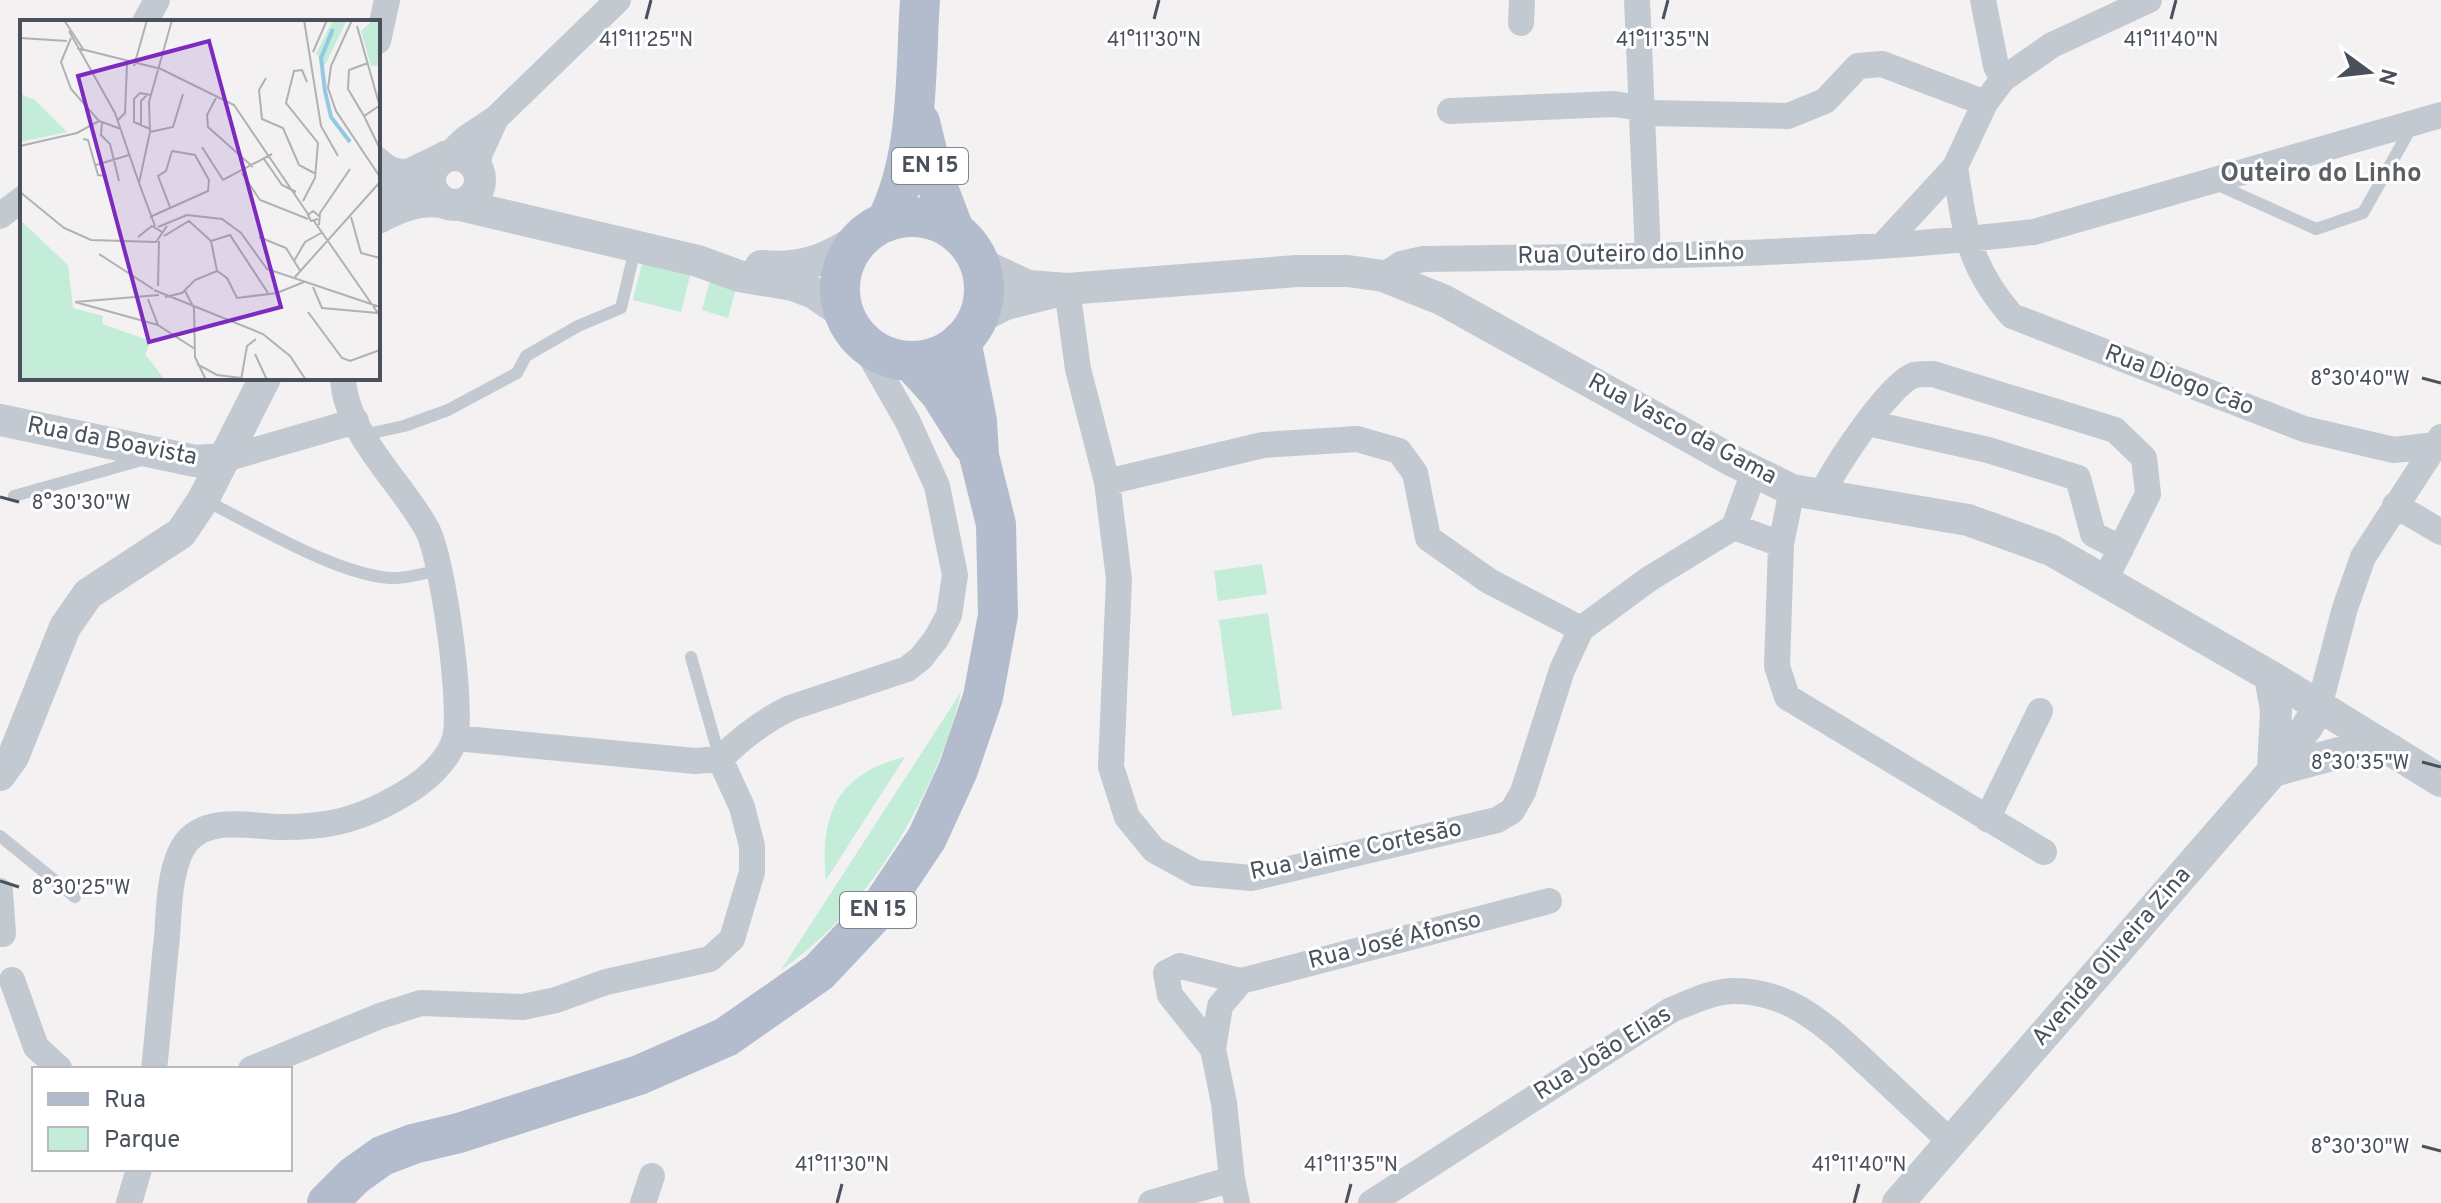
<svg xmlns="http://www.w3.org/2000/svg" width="2441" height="1203" viewBox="0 0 2441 1203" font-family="Overpass,sans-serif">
<rect width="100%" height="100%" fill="#f3f1f1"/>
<path fill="#c3ecd9" d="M 643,260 L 691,272 L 681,312 L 633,300 Z
M 710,281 L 736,288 L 728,318 L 702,310 Z
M 1262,564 L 1267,594 L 1218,601 L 1214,571 Z
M 1268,613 L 1282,709 L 1232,716 L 1219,620 Z
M 961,692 C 937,793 869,910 781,970 Z
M 905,757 L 826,880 C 819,814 838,773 905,757 Z"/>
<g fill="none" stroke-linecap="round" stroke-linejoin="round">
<path stroke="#c2c9d1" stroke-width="12" d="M 2216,184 L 2316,229 L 2363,213 L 2411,128
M 363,435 L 404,426 L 448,410 L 517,373 L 526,356 L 578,326 L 621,308 L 635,249
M 14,496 L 142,460
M 206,501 C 257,526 336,574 390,578 C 406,579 424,573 440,570
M 691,657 L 720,759
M 0,836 L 75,897"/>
<path stroke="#c2c9d1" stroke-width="26" d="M 1637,0 L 1648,254
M 1983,0 L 1996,66 L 2003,79
M 145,22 L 157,0
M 1521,23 L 1522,0
M 378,41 L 387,0
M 1450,111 L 1614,104 L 1641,108 L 1651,113 L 1788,116 L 1825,101 L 1858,66 L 1882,64 L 1985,103
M 447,156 L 466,138 L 496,118 L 618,0
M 378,160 C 389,171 398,173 413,172
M 477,166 L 480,153 L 496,118
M 1955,167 C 1965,230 1968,266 2012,316 L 2304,429 L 2394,450 L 2435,445
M 0,216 L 22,199
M 1883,245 L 1955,167 L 1985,103 L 2003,79 L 2052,45 L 2149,0
M 1383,276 L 1401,264 L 1423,259 C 1627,256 1832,256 2034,232 L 2441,115
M 1067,289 L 1078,369 L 1107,482 L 1119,579 L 1111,767 L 1127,817 L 1154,850 L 1196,873 L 1251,878 L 1497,820 L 1512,811 L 1523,792 L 1562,670 L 1581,629 L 1649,579 L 1734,527
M 1868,423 L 1988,450 L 2078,478 L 2093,534 L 2121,549
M 225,459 L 356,421
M 1107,482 L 1263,445 L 1357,439 L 1399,451 L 1415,473 L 1428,538 L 1489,581 L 1581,629
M 1792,490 L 1781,544 L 1777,666 L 1787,697 L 2044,852
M 1822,494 C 1834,468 1889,384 1914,375 C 1920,374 1928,374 1933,374 L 2115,430 L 2144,458 L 2148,494 L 2105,580
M 2395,505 L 2441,532
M 1734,527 L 1754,472
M 1734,527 L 1781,544
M 2319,707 L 2345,608 L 2363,557 L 2441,437
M 720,759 C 741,738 763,721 790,708 L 907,669 L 921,658 L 936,639 L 949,615 L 955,575 L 937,486 L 908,422 L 860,338
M 1987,819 L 2040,711
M 0,891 L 3,934
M 12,980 L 36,1047 L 59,1068
M 1213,1049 L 1170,995 L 1166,973 L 1180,966 L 1241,981
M 154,1069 C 159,1025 162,981 167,937 C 169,910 169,878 180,853 C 198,812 248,827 283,827 C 301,827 319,826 337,822 C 364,816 390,803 413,788 C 430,777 450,757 455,738 C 463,706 443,559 427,529 C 402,483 345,433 343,378
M 251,1069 L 380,1016 L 421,1003 L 523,1007 L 556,1000 L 606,982 L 710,959 L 732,939 L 752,872 L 752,846 L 742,807 L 720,759 L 695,761 L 455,738
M 129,1203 L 139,1169
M 643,1203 L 652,1176
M 1151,1203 L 1232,1179
M 1237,1203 L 1232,1179 L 1224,1103 L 1213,1049 L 1220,1006 L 1241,981 L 1549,901
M 1371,1203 L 1671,1010 C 1691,1002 1713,991 1735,991 C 1795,991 1834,1033 1875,1071 C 1901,1095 1926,1119 1952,1143"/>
<path stroke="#c2c9d1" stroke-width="32" d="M430 180a25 25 0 1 1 50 0a25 25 0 1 1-50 0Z
M 378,194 L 394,182 L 440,160
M 460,205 L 698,261 L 739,276 L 793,285 L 814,293 L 846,315
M 378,218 C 400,206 419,199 443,202
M 979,263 L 1028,286 L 1067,289 L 1297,271 L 1348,271 L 1383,276 L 1443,300 L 1733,461 L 1792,490 L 1968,520 L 2051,550 L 2270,676 L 2441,781
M 761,266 C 804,270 827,259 862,237
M 978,318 L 1006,304 L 1054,292
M 0,420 L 195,461 L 225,459
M 2270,676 L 2276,710 L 2273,771
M 2273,771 L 2339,753 L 2391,750
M 0,775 L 13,757 L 65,627 L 88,594 L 181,533 L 203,500 L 265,378
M 1898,1203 L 2273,771 L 2307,727 L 2319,707"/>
<path stroke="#b3bccd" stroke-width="40" d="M 920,122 L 933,175 L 954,230
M840 289a72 72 0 1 1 144 0a72 72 0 1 1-144 0Z
M 886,222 C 920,155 915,73 920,0
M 911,361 L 940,393 L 972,444
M 327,1203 L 354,1176 L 382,1156 L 413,1144 L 459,1133 L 639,1075 L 726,1037 L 819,972 L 883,904 L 927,838 L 958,770 L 983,697 L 998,615 L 996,524 L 979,456 L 977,421 L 961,341"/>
</g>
<path fill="none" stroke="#4a515c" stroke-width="3" d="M 646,19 L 651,0M 1154,19 L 1159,0M 1663,19 L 1668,0M 2171,19 L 2176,0M 2422,378 L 2441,383M 0,497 L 19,502M 2422,762 L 2441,767M 0,881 L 19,887M 2422,1146 L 2441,1151M 837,1203 L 842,1184M 1346,1203 L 1351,1184M 1854,1203 L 1859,1184"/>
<g text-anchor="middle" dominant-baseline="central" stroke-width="6" stroke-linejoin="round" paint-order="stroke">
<g fill="#fff" stroke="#80858d" stroke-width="2">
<rect x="892" y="148" width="76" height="36" rx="6"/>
<rect x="840" y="892" width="76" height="36" rx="6"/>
</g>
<g font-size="22" font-weight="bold" fill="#4a515c">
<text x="930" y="166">EN 15</text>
<text x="878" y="910">EN 15</text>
</g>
<g font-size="24" fill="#4a515c" stroke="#fff">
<text transform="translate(1631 255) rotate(-1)">Rua Outeiro do Linho</text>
<text transform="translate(2179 381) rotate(21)">Rua Diogo Cão</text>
<text transform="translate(1682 430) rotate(28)">Rua Vasco da Gama</text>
<text transform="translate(112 442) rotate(11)">Rua da Boavista</text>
<text transform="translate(1356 851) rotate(-12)">Rua Jaime Cortesão</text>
<text transform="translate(1395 941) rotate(-14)">Rua José Afonso</text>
<text transform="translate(2112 957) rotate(-49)">Avenida Oliveira Zina</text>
<text transform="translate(1603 1054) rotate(-32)">Rua João Elias</text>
</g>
<g font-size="26" font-weight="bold" fill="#5d6065" stroke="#fff">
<text x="2321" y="174">Outeiro do Linho</text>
</g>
</g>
<g transform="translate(20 20)">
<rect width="360" height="360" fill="#f3f1f1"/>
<path d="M 313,0 L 327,0 L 305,45 L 296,34 ZM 353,0 L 360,0 L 360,45 L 351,46 L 341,11 ZM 0,74 L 15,80 L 47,112 L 0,122 ZM 0,200 L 48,245 L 53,288 L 83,296 L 82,304 L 131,321 L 125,334 L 145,360 L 0,360 Z" fill="#c3ecd9"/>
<path fill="none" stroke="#94c8e5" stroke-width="4" d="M 313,9 L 301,38 L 305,71 L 311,97 L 330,122"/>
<path fill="none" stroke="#afb1b5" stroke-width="2" d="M 44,0 L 63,29M 284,0 L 301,106 L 318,136M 332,0 L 311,46 L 308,68 L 316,91 L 360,157M 337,6 L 360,87M 49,11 L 95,93 L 119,163M 0,18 L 47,21M 51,18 L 41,42 L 51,69 L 79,101 L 101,109M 57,28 L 141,49 L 214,85 L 288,194M 293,32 L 307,0M 348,43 L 329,50 L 328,69 L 344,96 L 359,86M 114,46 L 127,0M 246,58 L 239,70 L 242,99 L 263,108 L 279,145 L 296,154M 197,76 L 187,95 L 188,107 L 233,147M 344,96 L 360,129M 97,101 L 105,93 L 107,44M 82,102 L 81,115 L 90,124 L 99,161M 121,106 L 121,81 L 127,75M 130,109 L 114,102 L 114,79 L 120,73 L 131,75M 130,112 L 153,107 L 163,74M 63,119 L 68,120 L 78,155 L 87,156M 0,126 L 57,113 L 79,101M 182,127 L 203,160 L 252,134M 244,139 L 262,165 L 276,172M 76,145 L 109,135M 222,153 L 240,180 L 288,199M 0,172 L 44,208 L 71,220 L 136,222 L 147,206M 283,181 L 295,158 L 298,123 L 266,83 L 274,51 L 282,50 L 287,62M 150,187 L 138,156 L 146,151 L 152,131M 130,197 L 188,171 L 189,160 L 175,135 L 152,131M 331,197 L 341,233 L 360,238M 298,199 L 291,201 L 288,195 L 293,191 L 299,196M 294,201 L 360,296M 299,205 L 300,193 L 330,149M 135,206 L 119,163 L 130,112 L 129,82 L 152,0M 138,207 L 167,195 L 202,199 L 221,213 L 247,249 L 360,287M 144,216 L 169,201 L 191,221M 118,217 L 132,206 L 142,212M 239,217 L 266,228 L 281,252M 79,234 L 133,269M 274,241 L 285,222 L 303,212M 197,251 L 191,221 L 210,215 L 248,273M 275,257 L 360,162M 138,266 L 139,221M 293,267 L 302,288 L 358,293M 134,270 L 243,314 L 270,336 L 286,360M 165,271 L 174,288 L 175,337 L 186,360M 145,277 L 162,273 L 175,260 L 197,251 L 207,258 L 217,278 L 257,273 L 284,262M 128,279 L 138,305 L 175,329M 55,282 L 138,305M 55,282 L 139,275M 288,292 L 322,338 L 330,341 L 360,330M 235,334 L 247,360M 177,344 L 197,355 L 238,360M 221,360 L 227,326 L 236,319"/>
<path fill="#7b2cbf" fill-opacity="0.15" stroke="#7b2cbf" stroke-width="4" d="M 189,21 L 261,287 L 129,322 L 58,56 Z"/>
<rect width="360" height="360" fill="none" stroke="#4a515c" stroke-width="4"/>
</g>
<g font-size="20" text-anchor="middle" fill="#4a515c" stroke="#fff" stroke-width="6" stroke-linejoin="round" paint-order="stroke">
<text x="646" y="46">41°11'25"N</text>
<text x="1154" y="46">41°11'30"N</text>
<text x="1663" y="46">41°11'35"N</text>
<text x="2171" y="46">41°11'40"N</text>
<text x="2360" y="385">8°30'40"W</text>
<text x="81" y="509">8°30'30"W</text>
<text x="2360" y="769">8°30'35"W</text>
<text x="81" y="894">8°30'25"W</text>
<text x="2360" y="1153">8°30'30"W</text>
<text x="842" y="1171">41°11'30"N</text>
<text x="1351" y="1171">41°11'35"N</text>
<text x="1859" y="1171">41°11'40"N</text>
</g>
<rect x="32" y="1067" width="260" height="104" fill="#ffffff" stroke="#b7b9be" stroke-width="2"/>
<rect x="48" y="1093" width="40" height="12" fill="#b3bccd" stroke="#b7b9be" stroke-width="2"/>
<text x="104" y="1107" font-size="24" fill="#4a515c">Rua</text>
<rect x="48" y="1127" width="40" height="24" fill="#c3ecd9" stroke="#b7b9be" stroke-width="2"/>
<text x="104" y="1147" font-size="24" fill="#4a515c">Parque</text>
<g transform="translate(2369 72) rotate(105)" stroke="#ffffff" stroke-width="6" paint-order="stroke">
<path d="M0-6L14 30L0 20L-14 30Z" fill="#4a515c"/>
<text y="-12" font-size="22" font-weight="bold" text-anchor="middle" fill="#4a515c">N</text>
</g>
</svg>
